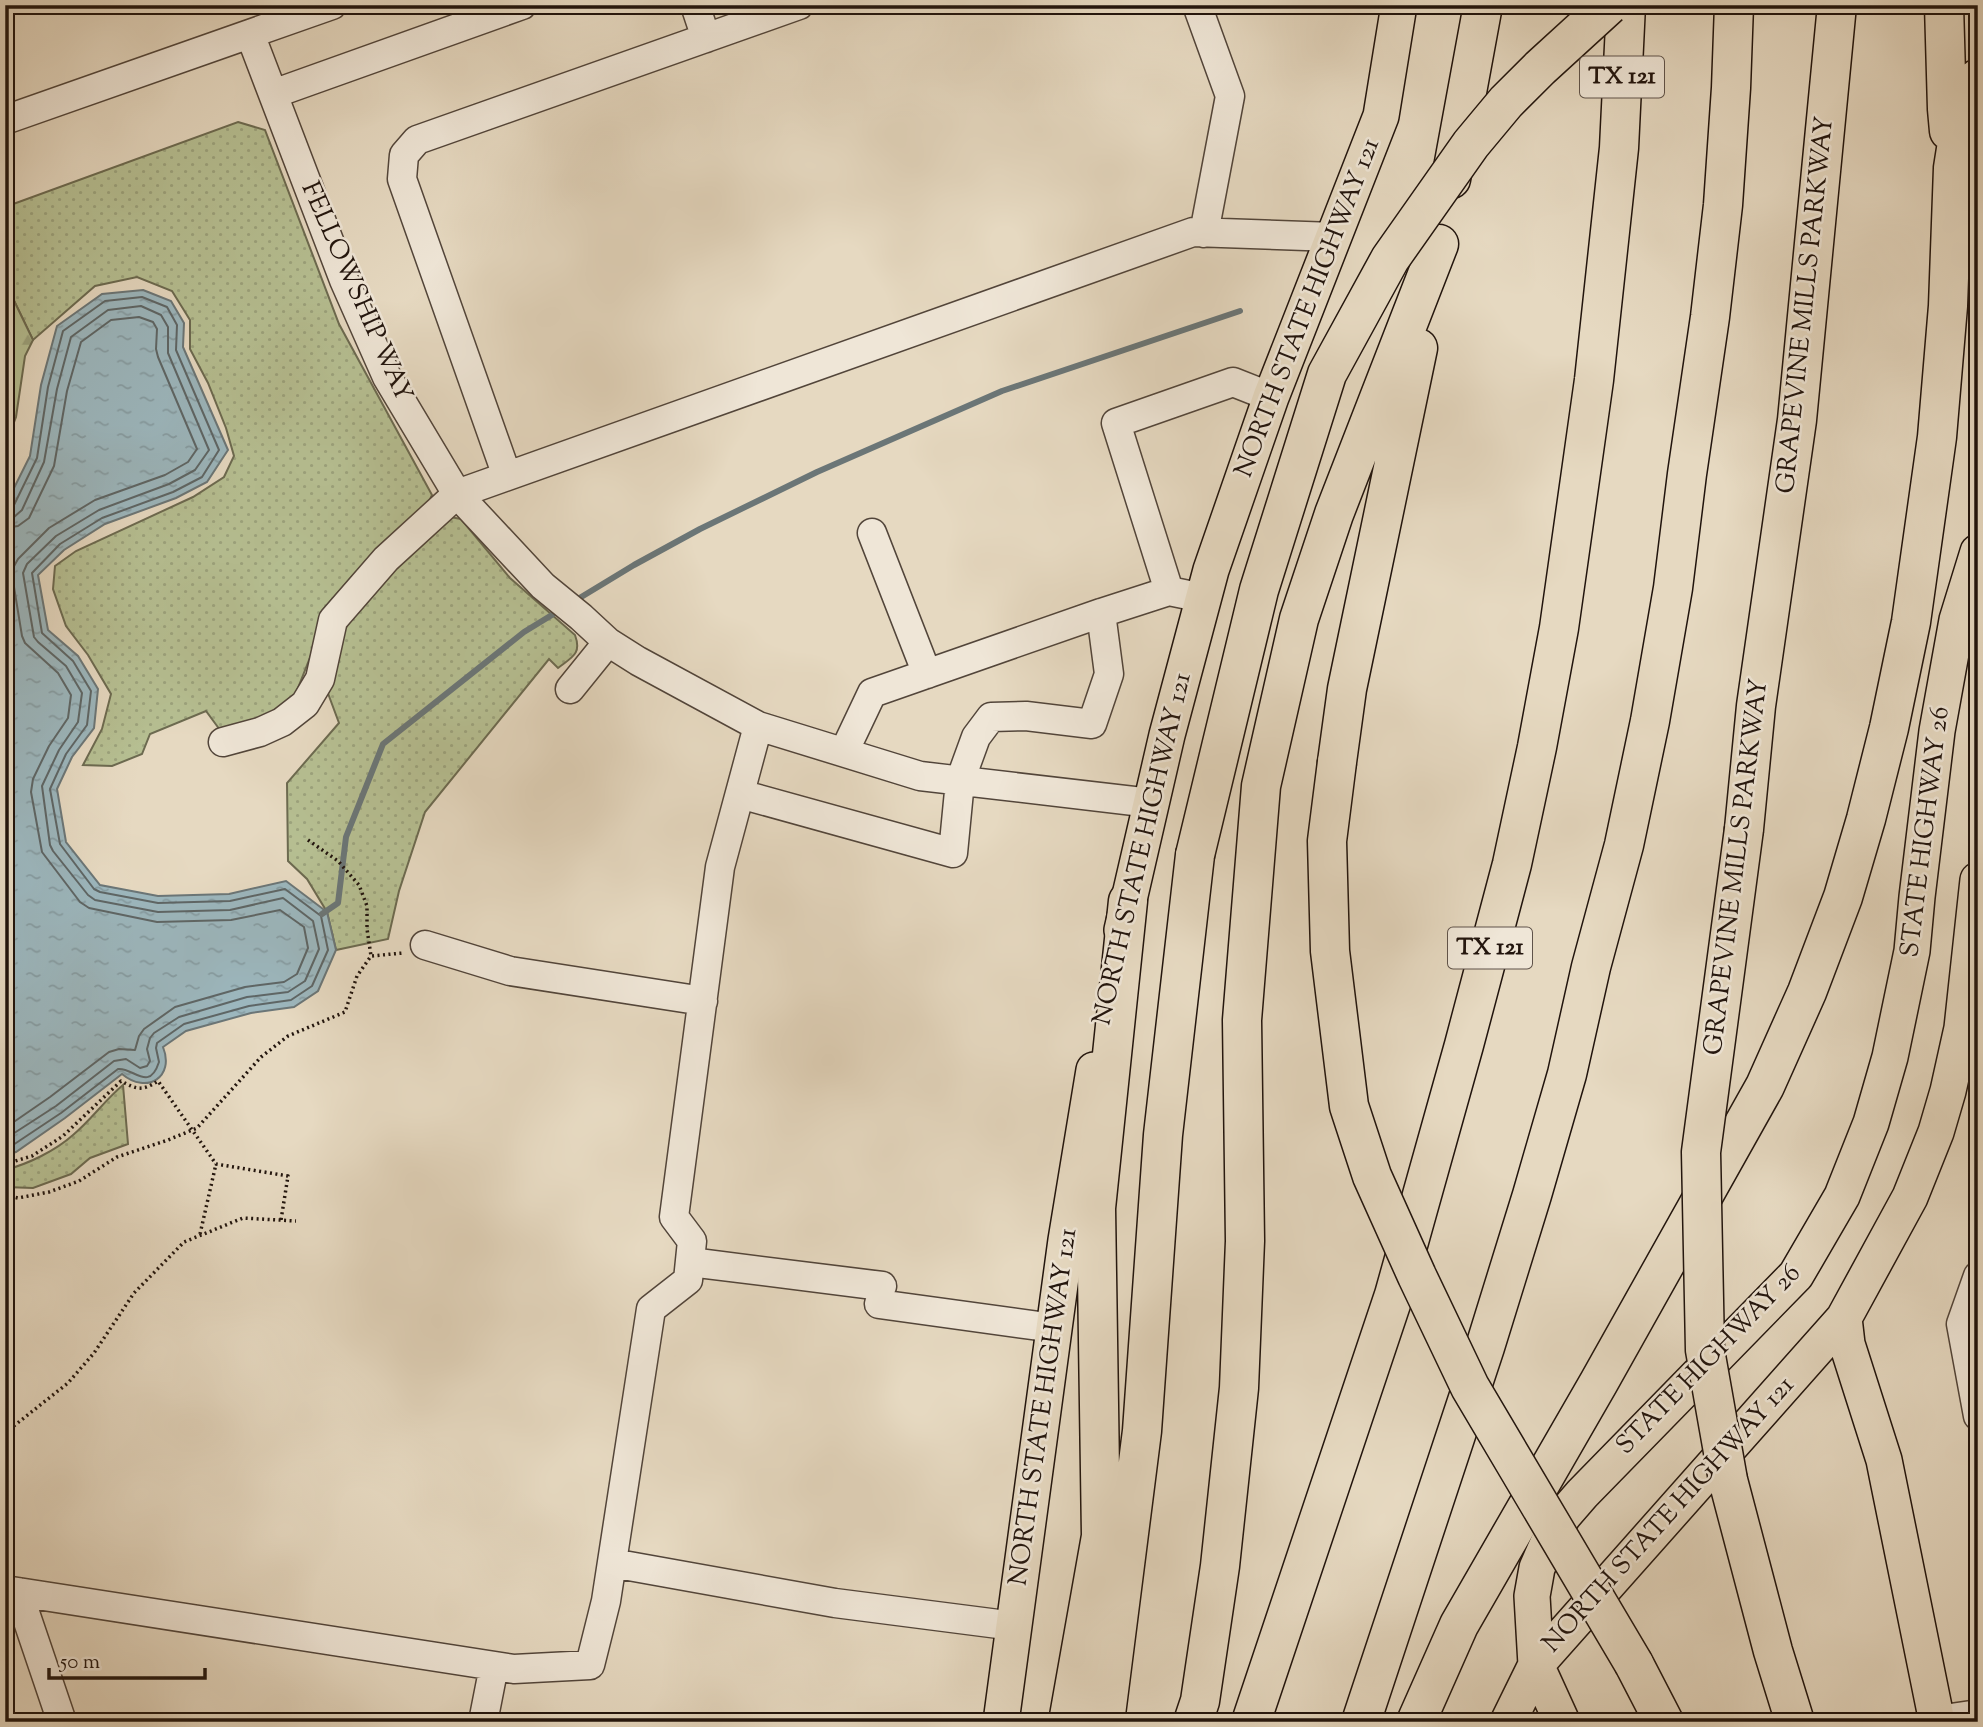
<svg xmlns="http://www.w3.org/2000/svg" width="1983" height="1727" viewBox="0 0 1983 1727" font-family="'Sorts Mill Goudy',serif">
<defs>
<pattern id="grass-dots" width="8" height="8" patternUnits="userSpaceOnUse" patternTransform="scale(1.75)"><rect width="8" height="8" fill="#b6bf92"/><path d="M2 2h.1M6 6h.1" fill="none" stroke="#9ca37d" stroke-width="1.8" stroke-linecap="round"/></pattern>
<pattern id="forest-firs" width="22" height="20" patternUnits="userSpaceOnUse" patternTransform="scale(1.75)"><rect width="22" height="20" fill="#b6bf92"/><path d="M5 1l3.5 6h-7zM16 11l3.5 6h-7z" fill="#9ca37d"/></pattern>
<pattern id="water-ripples" width="26" height="14" patternUnits="userSpaceOnUse" patternTransform="scale(1.75)"><rect width="26" height="14" fill="#9cb7be"/><path d="M2 4q2-2 4 0t4 0M15 11q2-2 4 0t4 0" fill="none" stroke="#869ca2"/></pattern>
</defs>
<rect width="100%" height="100%" fill="#e6d9c1"/>
<filter id="stains"><feTurbulence type="fractalNoise" baseFrequency=".00286" numOctaves="4"/><feColorMatrix values="0 0 0 0 .2 0 0 0 0 .09 0 0 0 0 .02 0 0 0 .5 -.17"/></filter>
<radialGradient id="worn" r=".72"><stop offset=".6" stop-color="#630" stop-opacity="0"/><stop offset="1" stop-color="#630" stop-opacity=".3"/></radialGradient>
<path fill="url(#grass-dots)" stroke="#6c6a50" stroke-width="2" d="M 238,122 L 265,130 L 339,324 L 432,495 L 427,506 L 355,573 L 321,612 L 311,655 L 294,698 L 250,725 L 220,730 L 206,711 L 150,734 L 142,754 L 112,766 L 83,765 L 102,729 L 111,694 L 88,655 L 66,626 L 53,589 L 55,566 L 76,551 L 193,497 L 224,477 L 234,456 L 226,428 L 208,383 L 190,349 L 190,320 L 172,291 L 137,277 L 95,286 L 33,340 L 5,282 L 5,207 Z
M 450,517 L 461,519 L 510,578 L 575,635 C 582,654 572,657 558,668 L 549,659 L 425,812 L 399,891 L 388,939 L 336,950 L 327,912 L 307,879 L 288,861 L 287,783 L 339,723 L 326,688 L 339,624 L 432,526 Z
M 123,1085 L 128,1144 L 90,1158 L 71,1174 L 33,1188 L 5,1187 L 5,1170 C 28,1164 55,1151 73,1135 C 91,1120 105,1100 123,1085 Z"/>
<path fill="url(#forest-firs)" stroke="#6c6a50" stroke-width="2" d="M 5,282 L 33,340 L 25,356 L 16,417 L 5,446 Z"/>
<path fill="url(#water-ripples)" stroke="#6b7677" stroke-width="2" d="M 143,290 L 171,301 L 184,323 L 183,347 L 228,450 L 207,482 L 176,498 L 105,524 L 64,550 L 38,575 L 48,630 L 78,656 L 98,689 L 94,728 L 72,757 L 57,789 L 66,842 L 100,885 L 158,896 L 229,894 L 286,881 L 327,912 L 336,950 L 318,991 L 294,1007 L 251,1013 L 186,1031 L 163,1047 C 175,1077 147,1095 122,1074 L 65,1118 L 16,1152 L 5,1155 L 5,506 L 30,456 L 41,385 L 57,326 L 102,294 Z"/>
<g fill="none" stroke-linecap="round" stroke-linejoin="round">
<path stroke="#5e6666" stroke-width="2" d="M 5,509 L 10,509 L 14,505 L 37,458 L 48,387 L 63,331 L 105,301 L 142,297 L 167,307 L 177,325 L 176,350 L 219,450 L 202,477 L 173,492 L 102,518 L 60,544 L 32,573 L 42,633 L 73,661 L 91,691 L 87,725 L 66,754 L 50,789 L 60,844 L 94,889 L 100,892 L 158,903 L 230,901 L 285,889 L 321,916 L 328,950 L 312,986 L 291,1000 L 249,1006 L 184,1024 L 157,1043 L 156,1048 L 159,1062 C 149,1093 133,1067 118,1069 L 61,1113 L 13,1145 L 5,1148
M 5,518 L 14,517 L 22,510 L 44,462 L 57,389 L 71,337 L 108,310 L 141,306 L 161,315 L 168,327 L 168,353 L 209,450 L 195,470 L 169,484 L 99,510 L 56,536 L 27,564 L 23,573 L 34,637 L 38,642 L 66,666 L 82,693 L 78,722 L 59,750 L 42,786 L 50,845 L 53,851 L 88,895 L 95,900 L 158,912 L 230,910 L 283,898 L 313,921 L 319,949 L 305,981 L 288,992 L 247,997 L 179,1017 L 154,1033 L 150,1038 L 147,1049 L 150,1061 L 147,1066 L 140,1068 L 126,1059 L 114,1061 L 56,1106 L 5,1139
M 5,528 L 18,526 L 29,518 L 54,466 L 67,391 L 81,342 L 111,320 L 139,317 L 153,322 L 157,329 L 156,349 L 158,357 L 197,449 L 188,462 L 165,475 L 95,500 L 49,528 L 18,559 L 13,568 L 13,581 L 22,636 L 25,643 L 58,673 L 71,695 L 68,718 L 49,746 L 33,779 L 31,792 L 42,852 L 80,902 L 89,908 L 157,922 L 231,920 L 280,910 L 304,927 L 308,948 L 297,974 L 284,982 L 245,987 L 175,1007 L 144,1029 L 139,1036 L 135,1050 L 119,1049 L 109,1052 L 50,1097 L 5,1128"/>
<path stroke="#6b7677" stroke-width="6" d="M 573,602 L 634,565 L 700,529 L 817,472 L 1002,391 L 1240,311
M 322,914 L 338,903 L 346,837 L 383,744 L 524,632 L 560,610"/>
<defs>
<path id="minor" d="M 695,5 L 706,38
M 1197,5 L 1230,96 L 1204,233
M 250,34 L 344,280 L 387,377 L 457,494 L 543,586 L 581,617 L 608,642 L 638,661 L 758,726 L 920,776 L 1151,803
M 273,94 L 522,5
M 5,120 L 332,5
M 507,476 L 402,179 L 404,155 L 417,140 L 799,5
M 872,533 L 927,674
M 1203,598 L 1169,591 L 1116,423 L 1233,382 L 1271,397
M 1101,613 L 1169,591
M 570,689 L 608,642
M 223,742 L 260,732 L 282,722 L 305,704 L 320,679 L 333,620 L 386,559 L 457,494 L 1193,232 L 1334,237
M 740,794 L 953,853 L 960,781 L 976,737 L 991,717 L 1026,716 L 1092,724 L 1109,674 L 1101,613 L 872,693 L 844,752
M 425,945 L 510,971 L 703,1001
M 690,1262 L 882,1286
M 1978,1276 L 1961,1324 L 1978,1416
M 879,1304 L 1054,1328
M 612,1563 L 835,1603 L 1014,1626
M 5,1590 L 514,1669 L 590,1665 L 606,1601 L 651,1309 L 688,1280 L 692,1241 L 674,1217 L 720,867 L 758,726
M 18,1592 L 62,1722
M 1937,1720 L 1978,1714
M 483,1722 L 494,1666"/>
<path id="major" d="M 1122,930 L 1167,735 L 1211,570 L 1271,397 L 1381,116 L 1399,5
M 1844,1318 L 1847,1344 L 1884,1460 L 1937,1722
M 1001,1722 L 1066,1240 L 1094,1070
M 1508,1722 L 1536,1665 L 1844,1318 L 1910,1197 L 1936,1132 L 1948,1091 L 1962,1028 L 1978,880
M 1562,1722 L 1536,1665 L 1532,1596 L 1537,1568 L 1548,1543 L 1563,1516 L 1582,1494 L 1796,1275 L 1842,1196 L 1871,1123 L 1890,1057 L 1912,951 L 1917,897 L 1937,731 L 1957,620 L 1978,552"/>
<path id="highway" d="M 1944,5 L 1947,109 L 1949,131
M 1451,179 L 1483,5
M 1337,762 L 1347,689 L 1418,348
M 1744,829 L 1756,706 L 1797,420 L 1837,5
M 1728,1480 L 1773,1651 L 1795,1722
M 1634,1664 L 1664,1722
M 1068,1722 L 1101,1536 L 1096,1208 L 1128,901
M 1105,1722 L 1142,1431 L 1163,1135 L 1195,855
M 1193,1722 L 1200,1701 L 1220,1566 L 1239,1388 L 1245,1241 L 1242,1020 L 1261,786 L 1299,619 L 1334,514 L 1439,244
M 1251,1722 L 1394,1295 L 1464,1045 L 1512,864 L 1537,747 L 1559,628 L 1594,380 L 1619,148 L 1626,5
M 1361,1722 L 1485,1347 L 1532,1195 L 1567,1074 L 1591,967 L 1624,845 L 1650,721 L 1673,588 L 1687,474 L 1710,317 L 1723,205 L 1731,88 L 1734,5
M 1416,1722 L 1459,1625 L 1599,1382 L 1765,1086 L 1807,992 L 1843,897 L 1866,819 L 1889,728 L 1911,622 L 1937,437 L 1948,306 L 1953,168 L 1962,111 L 1968,93 L 1978,78"/>
</defs>
<use href="#minor" stroke="#52453a" stroke-width="31"/>
<use href="#major" stroke="#21140d" stroke-width="38"/>
<use href="#highway" stroke="#21140d" stroke-width="41"/>
<path stroke="#21140d" stroke-width="3.5" stroke-dasharray="2 3.5" stroke-linecap="butt" d="M 308,840 L 338,861 L 359,885 L 367,906 L 367,929 L 371,956
M 5,1164 L 32,1156 L 63,1136 L 121,1081 C 138,1090 142,1091 158,1081 L 216,1164 L 288,1176 L 281,1220
M 5,1195 L 18,1198 L 49,1192 L 79,1181 L 117,1157 L 168,1140 L 197,1128 L 261,1057 L 288,1036 L 345,1012 L 357,976 L 371,956 L 403,953
M 200,1234 L 216,1164
M 5,1433 L 68,1383 L 94,1353 L 134,1293 L 184,1242 L 243,1218 L 296,1221"/>
<use href="#minor" stroke="#efe6d7" stroke-width="28"/>
<use href="#major" stroke="#e6d9c1" stroke-width="35"/>
<use href="#highway" stroke="#e6d9c1" stroke-width="38"/>
<defs>
<path id="highway-bridge" d="M 1337,762 L 1327,841 L 1330,951 L 1349,1106 L 1372,1176 L 1417,1276 L 1470,1387 L 1634,1664
M 1195,855 L 1259,590 L 1327,374 L 1390,259 L 1471,144 L 1506,102 L 1540,68 L 1609,5
M 1728,1480 L 1705,1350 L 1701,1152 L 1744,829"/>
</defs>
<use href="#highway-bridge" stroke="#21140d" stroke-width="41" stroke-linecap="butt"/>
<use href="#highway-bridge" stroke="#e6d9c1" stroke-width="38"/>
</g>
<g text-anchor="middle" dominant-baseline="central" stroke-width="5" stroke-linejoin="round" paint-order="stroke">
<g fill="#efe6d7" stroke="#5f534a" stroke-width="2">
<rect x="1580" y="56.5" width="84" height="41" rx="5"/>
<rect x="1448" y="927.5" width="84" height="41" rx="5"/>
</g>
<g font-size="24" font-weight="bold" fill="#21140d">
<text x="1622" y="77">TX 121</text>
<text x="1490" y="948">TX 121</text>
</g>
<g font-size="26" fill="#21140d" stroke="#efe6d7">
<text transform="translate(356 292) rotate(66)">FELLOWSHIP WAY</text>
<text transform="translate(1806 305) rotate(-84)">GRAPEVINE MILLS PARKWAY</text>
<text transform="translate(1308 308) rotate(-69)">NORTH STATE HIGHWAY 121</text>
<text transform="translate(1926 832) rotate(-83)">STATE HIGHWAY 26</text>
<text transform="translate(1143 849) rotate(-77)">NORTH STATE HIGHWAY 121</text>
<text transform="translate(1737 867) rotate(-83)">GRAPEVINE MILLS PARKWAY</text>
<text transform="translate(1709 1360) rotate(-46)">STATE HIGHWAY 26</text>
<text transform="translate(1044 1407) rotate(-82)">NORTH STATE HIGHWAY 121</text>
<text transform="translate(1669 1515) rotate(-48)">NORTH STATE HIGHWAY 121</text>
</g>
</g>
<rect width="1983" height="1727" fill="none" stroke="#e6d9c1" stroke-width="28"/>
<rect x="7" y="7" width="1969" height="1713" fill="none" stroke="#21140d" stroke-width="3.5"/>
<rect x="14" y="14" width="1955" height="1699" fill="none" stroke="#21140d" stroke-width="2"/>
<path d="M49 1668v10h156v-10" fill="none" stroke="#21140d" stroke-width="3.5"/>
<text x="60" y="1668" font-size="21" fill="#21140d" stroke="#efe6d7" stroke-width="5" paint-order="stroke">50 m</text>
<rect width="100%" height="100%" filter="url(#stains)"/>
<rect width="100%" height="100%" fill="url(#worn)"/>
</svg>
